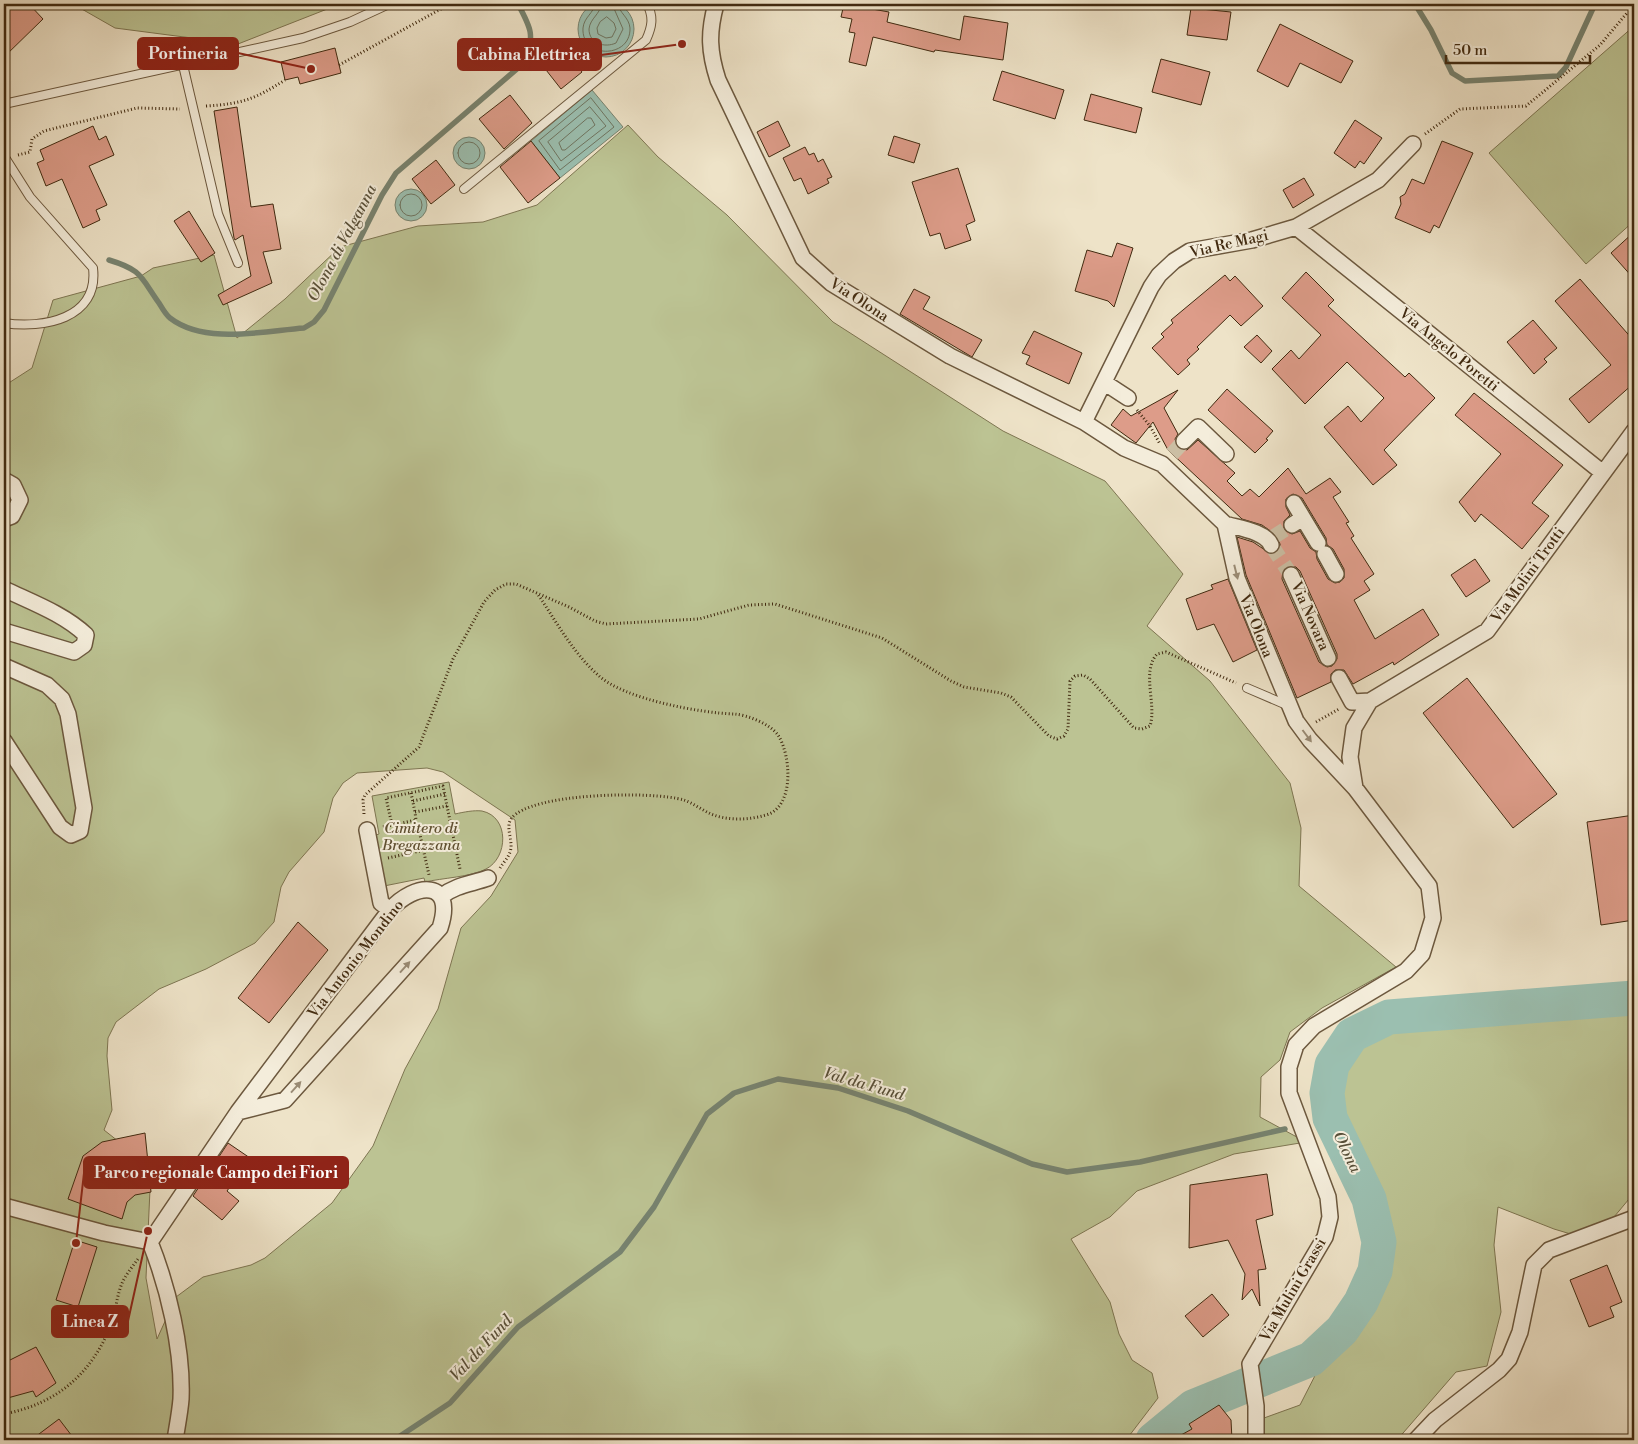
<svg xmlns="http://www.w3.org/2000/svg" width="1638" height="1444" viewBox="0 0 1638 1444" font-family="'Libre Bodoni',serif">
<rect width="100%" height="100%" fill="#eee3c8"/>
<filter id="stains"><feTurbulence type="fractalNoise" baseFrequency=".004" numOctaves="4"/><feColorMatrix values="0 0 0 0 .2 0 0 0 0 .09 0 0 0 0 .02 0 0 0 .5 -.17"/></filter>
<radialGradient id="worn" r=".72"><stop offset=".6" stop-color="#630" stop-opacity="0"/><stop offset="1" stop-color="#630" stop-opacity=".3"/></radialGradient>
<path fill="#bcc393" stroke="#7e7652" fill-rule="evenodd" d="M 73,4 L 340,4 L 238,44 L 115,28 Z
M 1634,26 L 1634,221 L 1586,264 L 1489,153 Z
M 628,125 L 658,157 L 727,215 L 833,322 L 1003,431 L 1105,481 L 1183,574 L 1147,626 L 1210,681 L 1290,783 L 1301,828 L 1299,886 L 1396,967 L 1322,1008 L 1290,1032 L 1280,1060 L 1261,1077 L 1260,1117 L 1306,1142 L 1234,1154 L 1137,1191 L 1110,1217 L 1071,1239 L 1110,1302 L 1119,1334 L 1132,1360 L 1152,1373 L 1158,1398 L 1126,1440 L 4,1440 L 4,987 L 7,981 L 4,973 L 4,386 L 32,368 L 53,300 L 141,276 L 153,268 L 214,255 L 237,338 L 285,299 L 340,247 L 418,226 L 483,222 L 537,205 ZM 427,768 L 443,772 L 515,820 L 518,852 L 491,896 L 461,928 L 438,1009 L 405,1069 L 373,1146 L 332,1203 L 265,1258 L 251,1265 L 203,1277 L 176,1297 L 157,1339 L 146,1278 L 151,1167 L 104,1130 L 112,1110 L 107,1056 L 108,1038 L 116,1022 L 159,989 L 206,969 L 255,943 L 274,922 L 281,887 L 289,872 L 324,832 L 333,798 L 343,783 L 357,773 Z
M 449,782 L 455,814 C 464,812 474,810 482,811 C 510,817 508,858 486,869 C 471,877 442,878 425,882 L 424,878 L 384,886 L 373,836 L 379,834 L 372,796 Z
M 1634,1012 L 1634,1193 L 1594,1241 L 1554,1229 L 1498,1207 L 1494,1245 L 1501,1312 L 1487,1366 L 1456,1372 L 1397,1440 L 1264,1440 L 1264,1418 L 1300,1405 L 1324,1358 L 1350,1335 L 1372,1304 L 1386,1273 L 1389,1240 L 1377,1186 L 1344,1116 L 1339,1090 L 1344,1066 L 1361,1043 L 1392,1026 Z"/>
<path fill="#9bbfb0" stroke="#778370" d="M578 29a28 28 0 1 1 56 0a28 28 0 1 1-56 0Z
M 592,90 L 623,127 L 560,178 L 531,141 Z
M453 153a16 16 0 1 1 32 0a16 16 0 1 1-32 0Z
M395 205a16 16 0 1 1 32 0a16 16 0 1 1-32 0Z"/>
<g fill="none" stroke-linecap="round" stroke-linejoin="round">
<path stroke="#6e7460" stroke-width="1" d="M 595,4 C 594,13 584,17 583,28 C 581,59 631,59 630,28 C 629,17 619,13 618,4
M 601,4 C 601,14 590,18 589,29 C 589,44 605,48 616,43 L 623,29 L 612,4
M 607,17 L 614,23 L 616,29 L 612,37 L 606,38 L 598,34 L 597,28 L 600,22 Z
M 591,98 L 614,127 L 560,170 L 539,141 Z
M 590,107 L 606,126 L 561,161 L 548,142 Z
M 588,118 L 591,118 L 595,125 L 565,150 L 562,150 L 559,143 Z
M458 153a11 11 0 1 1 22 0a11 11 0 1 1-22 0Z
M400 205a11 11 0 1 1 22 0a11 11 0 1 1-22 0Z"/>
<path stroke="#778370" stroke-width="5.5" d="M 1415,4 L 1431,30 L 1452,73 L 1465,81 L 1558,76 L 1566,67 L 1595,4
M 109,260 C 142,270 140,276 159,303 C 162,308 166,315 170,318 C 205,345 264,331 304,328 L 314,322 L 324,310 L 382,195 L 396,173 L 525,62 C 535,35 531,28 518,4
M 1316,1121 L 1330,1118
M 394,1440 L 450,1403 L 518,1327 L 620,1252 L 654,1207 L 707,1114 L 734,1093 L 778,1079 L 838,1088 L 908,1111 L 1032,1164 L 1067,1172 L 1140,1162 L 1285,1129"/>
<path stroke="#9bbfb0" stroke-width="35" d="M 1153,1440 L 1193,1407 L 1311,1359 L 1342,1330 L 1361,1302 L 1375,1271 L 1379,1242 L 1369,1199 L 1330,1118 L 1327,1093 L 1332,1065 L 1352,1035 L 1389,1017 L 1634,998"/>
</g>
<path fill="#dd9c89" stroke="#412a10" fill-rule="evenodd" d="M 4,4 L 29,4 L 43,19 L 4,57 Z
M 844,4 L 889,12 L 887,22 L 960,40 L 964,16 L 1008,23 L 1003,60 L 935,50 L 934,52 L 873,37 L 866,66 L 849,62 L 855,33 L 849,32 L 852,19 L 841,17 Z
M 1191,8 L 1231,12 L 1227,40 L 1187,35 Z
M 1280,24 L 1353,61 L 1341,83 L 1300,63 L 1288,87 L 1257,71 Z
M 560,44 L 582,72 L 561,89 L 539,61 Z
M 335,48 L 341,73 L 300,84 L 298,77 L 285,80 L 281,62 Z
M 1161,59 L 1210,72 L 1201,105 L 1152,92 Z
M 1002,71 L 1064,90 L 1055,119 L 993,100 Z
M 1091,94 L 1142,108 L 1136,133 L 1084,120 Z
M 510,95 L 532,123 L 504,149 L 479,119 Z
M 237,107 L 251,207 L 273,204 L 281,249 L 263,252 L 272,283 L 223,305 L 218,295 L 251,276 L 243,235 L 235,240 L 234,238 L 214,111 Z
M 1355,120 L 1382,138 L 1364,164 L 1360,161 L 1355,168 L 1334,153 Z
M 778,121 L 790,146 L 769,157 L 757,132 Z
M 93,126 L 99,140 L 106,136 L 114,155 L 89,166 L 107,205 L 96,210 L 100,220 L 83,228 L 62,179 L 46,186 L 37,163 L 44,160 L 40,150 Z
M 894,136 L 920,144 L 914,163 L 888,155 Z
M 531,141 L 560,178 L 528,203 L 500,167 Z
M 1442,141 L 1473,153 L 1439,228 L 1434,225 L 1430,233 L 1395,218 L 1401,204 L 1400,197 L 1405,194 L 1412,179 L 1424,184 Z
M 805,147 L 809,155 L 814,153 L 818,162 L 823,159 L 832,177 L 827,179 L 829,183 L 808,194 L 801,178 L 794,181 L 783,158 Z
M 436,160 L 455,185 L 431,204 L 412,179 Z
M 958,168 L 975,221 L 966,225 L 971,240 L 945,249 L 940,233 L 930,236 L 912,182 Z
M 1304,178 L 1314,195 L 1293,208 L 1283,190 Z
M 189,211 L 215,253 L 201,262 L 174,221 Z
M 1634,232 L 1634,279 L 1611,253 Z
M 1117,243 L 1133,248 L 1114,307 L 1108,301 L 1075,291 L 1087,250 L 1112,257 Z
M 1306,272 L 1334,300 L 1328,306 L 1405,377 L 1409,373 L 1435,398 L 1384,450 L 1397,465 L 1373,485 L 1324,427 L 1348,406 L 1361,422 L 1384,398 L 1347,362 L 1305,404 L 1272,369 L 1291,350 L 1299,359 L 1321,335 L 1282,298 Z
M 1225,275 L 1230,281 L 1235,276 L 1263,306 L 1241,326 L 1230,315 L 1197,347 L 1199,349 L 1187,360 L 1190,364 L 1178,375 L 1152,348 L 1164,337 L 1161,334 L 1173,323 L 1171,320 Z
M 1580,279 L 1634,341 L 1634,383 L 1589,423 L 1569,399 L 1611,365 L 1555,301 Z
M 914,289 L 930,297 L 923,309 L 982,340 L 972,357 L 900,314 Z
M 1533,320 L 1557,348 L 1544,359 L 1547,362 L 1534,374 L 1507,342 Z
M 1034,331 L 1082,353 L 1069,384 L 1026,364 L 1030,356 L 1022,353 Z
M 1257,335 L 1272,351 L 1261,363 L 1244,347 Z
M 1227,389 L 1273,431 L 1266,439 L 1268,440 L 1255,453 L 1208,410 Z
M 1178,390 L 1164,408 L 1178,434 L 1175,439 L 1177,447 L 1187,450 L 1198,440 L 1235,473 L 1227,481 L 1242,496 L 1250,489 L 1259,497 L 1288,468 L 1306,494 L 1330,478 L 1341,492 L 1333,497 L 1349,522 L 1346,523 L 1354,536 L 1351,538 L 1374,574 L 1364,581 L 1370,590 L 1354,600 L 1375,639 L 1423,609 L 1439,635 L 1394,665 L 1393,662 L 1353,684 L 1344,670 L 1335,670 L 1331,674 L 1331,682 L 1297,698 L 1246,575 L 1237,537 L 1253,542 L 1271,554 L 1280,549 L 1280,544 L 1276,535 L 1262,525 L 1242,519 L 1168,450 L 1153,422 L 1136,443 L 1111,425 L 1123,409 L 1131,416 ZM 1293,494 L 1302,498 L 1326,538 L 1327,545 L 1333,549 L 1344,569 L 1344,578 L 1340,582 L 1335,583 L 1328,579 L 1317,559 L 1316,552 L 1310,548 L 1300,531 L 1292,534 L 1284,530 L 1284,521 L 1290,515 L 1286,507 L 1286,499 ZM 1288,566 L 1296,567 L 1300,571 L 1337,654 L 1337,659 L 1332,666 L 1327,667 L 1319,662 L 1282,579 L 1283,570 Z
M 1474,393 L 1563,465 L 1532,503 L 1549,516 L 1522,549 L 1481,514 L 1475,522 L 1459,502 L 1501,454 L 1455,415 Z
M 1475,559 L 1490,581 L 1466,597 L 1451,575 Z
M 1228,579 L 1257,650 L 1233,662 L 1214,624 L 1197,630 L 1186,599 L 1213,589 L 1211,585 Z
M 1467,678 L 1557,794 L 1513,828 L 1423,713 Z
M 1634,815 L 1634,920 L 1601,925 L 1587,822 Z
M 298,922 L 328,950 L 269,1023 L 238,998 Z
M 145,1133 L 151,1192 L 135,1195 L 127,1202 L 122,1219 L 68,1199 L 83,1156 L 102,1142 Z
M 228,1143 L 250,1158 L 227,1191 L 239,1201 L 222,1220 L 193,1196 Z
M 1267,1174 L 1273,1215 L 1256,1220 L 1266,1269 L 1258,1270 L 1260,1306 L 1252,1289 L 1242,1300 L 1245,1274 L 1228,1240 L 1189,1248 L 1190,1185 Z
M 75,1240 L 97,1247 L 78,1307 L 56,1300 Z
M 1607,1265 L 1622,1302 L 1610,1307 L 1614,1317 L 1589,1327 L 1570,1280 Z
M 1212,1294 L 1229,1315 L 1203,1337 L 1185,1316 Z
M 36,1347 L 56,1383 L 36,1397 L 33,1391 L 4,1399 L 4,1363 Z
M 1219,1405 L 1231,1420 L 1232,1440 L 1172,1440 L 1192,1429 L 1189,1424 Z
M 59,1419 L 75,1440 L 31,1440 Z"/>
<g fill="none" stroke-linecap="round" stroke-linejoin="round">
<path stroke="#cbbea3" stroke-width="15" stroke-dasharray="15 8" stroke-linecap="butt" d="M 1172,454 L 1184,441
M 1272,538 L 1292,525
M 1271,545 L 1291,575"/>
<defs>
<path id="lane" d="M 183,65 L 218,214 L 238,263
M 4,104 L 303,38 L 350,22 L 389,4
M 4,156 L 30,197 L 93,268 C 99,319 43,329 4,323
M 464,189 L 646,40 C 652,27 654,17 647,4
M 1247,688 L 1289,706"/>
<path id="street" d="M 716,4 C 708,33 709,52 718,80 L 803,258 L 831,283 L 950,356 L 1084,422 L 1124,448 L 1162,464 L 1225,524 L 1237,578 L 1296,721 L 1310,740 L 1355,788 L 1429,886 L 1433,918 L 1422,954 L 1406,971 L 1314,1026 L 1296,1045 L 1289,1067 L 1289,1093 L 1328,1197 L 1330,1217 L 1325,1237 L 1250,1364 L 1256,1406 L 1256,1440
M 1296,227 L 1603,473
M 1105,383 L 1128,398
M 1084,422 L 1151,287 L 1159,275 L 1174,261 L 1190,251 L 1252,240 L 1296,227 L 1378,180 L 1413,144
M 1184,441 L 1198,427 L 1226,454
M 4,480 L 13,485 L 20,500 L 12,516 L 4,519
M 1294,503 L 1303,518
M 1225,524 C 1238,528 1265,531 1271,545
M 1292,525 L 1303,518 L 1318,543
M 1325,554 L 1336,574
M 1291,575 L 1328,658
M 4,589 C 31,602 64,614 86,635 L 84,645 L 74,652 L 4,631
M 4,666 L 47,685 L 62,699 L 68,714 L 84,808 L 80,831 L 71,835 L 60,827 L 4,741
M 1339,678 L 1352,702 L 1370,701
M 1355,788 L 1350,757 L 1354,728 L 1370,701 L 1487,631 L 1634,431
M 367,830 L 381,903 L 390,910
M 442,896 C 456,885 471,884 488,878
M 4,1206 L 104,1233 L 150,1242
M 150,1242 L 238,1112 L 390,910 C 415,882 456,879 440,928 L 285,1100 L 238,1112
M 150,1242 C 168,1287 183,1349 181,1399 C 180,1412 177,1427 175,1440
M 1416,1440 L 1435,1420 L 1499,1370 L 1509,1359 L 1520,1332 L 1534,1265 L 1549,1250 L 1634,1218"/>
</defs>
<use href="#lane" stroke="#6c583e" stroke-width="10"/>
<use href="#street" stroke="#6c583e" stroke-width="18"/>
<path stroke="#412a10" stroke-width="3" stroke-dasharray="1 2.5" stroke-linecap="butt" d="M 339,65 L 450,4
M 206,106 C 242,104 255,99 285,80
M 1425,134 L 1460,109 L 1526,106 L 1600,45 L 1627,13
M 18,155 L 30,152 L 32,139 L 44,131 L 137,108 L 180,109
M 1137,410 L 1150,426 L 1160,444
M 1316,722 L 1339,709
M 411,793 L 415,812
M 413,801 L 445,794
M 447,806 L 460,869
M 364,814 L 363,800 L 365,795 L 419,747 L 453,659 L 484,602 L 495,590 L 506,584 L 516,584 L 569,607 L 595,621 L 606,624 L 699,619 L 749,605 L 775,604 L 882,638 L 951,681 L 964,687 L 1001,693 L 1011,697 L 1049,736 L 1057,739 L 1064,736 L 1068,729 L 1070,681 L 1075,676 L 1083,675 L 1090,679 L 1134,728 L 1142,729 L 1150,726 C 1157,705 1141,672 1157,654 L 1166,652 L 1236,683
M 418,826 L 429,875
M 383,827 L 392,825 L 386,798 L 443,786 L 447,806 L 415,812 L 416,820 L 392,825
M 388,858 L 460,842
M 500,868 C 503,863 508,858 510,852 C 514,842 505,828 511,819 C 530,792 654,791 684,800 C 693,803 702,810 711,814 C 728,821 749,820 766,815 C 795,807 791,755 778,735 C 770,724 748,715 734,714 C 700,713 623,699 598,675 C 573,653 556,621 537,593
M 4,1414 C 57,1404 93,1373 112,1322 C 116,1309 117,1294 123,1281 C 127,1273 133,1266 138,1259"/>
<use href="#lane" stroke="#f4eddb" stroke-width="8"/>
<use href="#street" stroke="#f4eddb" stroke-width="15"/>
</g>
<defs><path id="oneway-solid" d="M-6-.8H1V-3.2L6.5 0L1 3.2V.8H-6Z" transform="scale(1.25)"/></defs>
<g fill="#9a8c76">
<use href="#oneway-solid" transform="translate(1236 572) rotate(76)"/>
<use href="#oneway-solid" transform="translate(1307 736) rotate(53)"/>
<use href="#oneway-solid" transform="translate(405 967) rotate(-48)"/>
<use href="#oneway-solid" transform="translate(296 1087) rotate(-48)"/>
</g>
<g text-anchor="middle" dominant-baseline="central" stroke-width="4" stroke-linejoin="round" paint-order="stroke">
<g font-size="15" fill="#412a10" stroke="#f4eddb">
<text transform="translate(1229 244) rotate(-13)">Via Re Magi</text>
<text transform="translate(859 300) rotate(33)">Via Olona</text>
<text transform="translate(1449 350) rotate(39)">Via Angelo Poretti</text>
<text transform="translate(1528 575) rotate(-54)">Via Molini Trotti</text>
<text transform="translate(1310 616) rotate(66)">Via Novara</text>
<text transform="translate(1256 626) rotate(68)">Via Olona</text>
<text transform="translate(356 959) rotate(-52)">Via Antonio Mondino</text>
<text transform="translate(1293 1290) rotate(-60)">Via Mulini Grassi</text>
</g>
<g font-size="15" font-style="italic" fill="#605031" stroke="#f4eddb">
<text x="421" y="828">Cimitero di<tspan x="421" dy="17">Bregazzana</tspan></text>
</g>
<g font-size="16" font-style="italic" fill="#584f38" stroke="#f4eddb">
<text transform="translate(342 243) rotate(-62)">Olona di Valganna</text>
<text transform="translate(864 1084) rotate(16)">Val da Fund</text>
<text transform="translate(1347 1152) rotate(64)">Olona</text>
<text transform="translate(481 1348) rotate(-47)">Val da Fund</text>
</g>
</g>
<path fill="none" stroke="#8f2418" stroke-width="2" d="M311 69L238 53M682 44L601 55M76 1243L84 1173M148 1231L128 1321"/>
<g fill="#8f2418" stroke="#f4eddb" stroke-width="2">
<circle cx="311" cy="69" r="5"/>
<circle cx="682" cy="44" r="5"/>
<circle cx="76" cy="1243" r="5"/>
<circle cx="148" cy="1231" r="5"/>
</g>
<g fill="#8f2418" stroke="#8f2418" stroke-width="2">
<rect x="138" y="38" width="100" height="31" rx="5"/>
<rect x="458" y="39" width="143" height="31" rx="5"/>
<rect x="84" y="1157" width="264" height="31" rx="5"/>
<rect x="52" y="1306" width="76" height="31" rx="5"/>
</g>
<g font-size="16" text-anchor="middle" font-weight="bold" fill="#fff">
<text x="188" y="59">Portineria</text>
<text x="529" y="60">Cabina Elettrica</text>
<text x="216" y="1178">Parco regionale Campo dei Fiori</text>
<text x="90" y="1327">Linea Z</text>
</g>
<rect width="1638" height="1444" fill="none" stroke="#eee3c8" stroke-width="20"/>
<rect x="5" y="5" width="1628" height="1434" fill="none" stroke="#412a10" stroke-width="2.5"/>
<rect x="10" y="10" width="1618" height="1424" fill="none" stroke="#412a10"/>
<path d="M1446 55v8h144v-8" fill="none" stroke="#412a10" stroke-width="2.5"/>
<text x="1453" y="55" font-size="15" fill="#412a10" stroke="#f4eddb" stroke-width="4" paint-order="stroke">50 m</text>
<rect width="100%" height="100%" filter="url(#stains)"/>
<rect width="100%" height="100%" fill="url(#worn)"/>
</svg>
